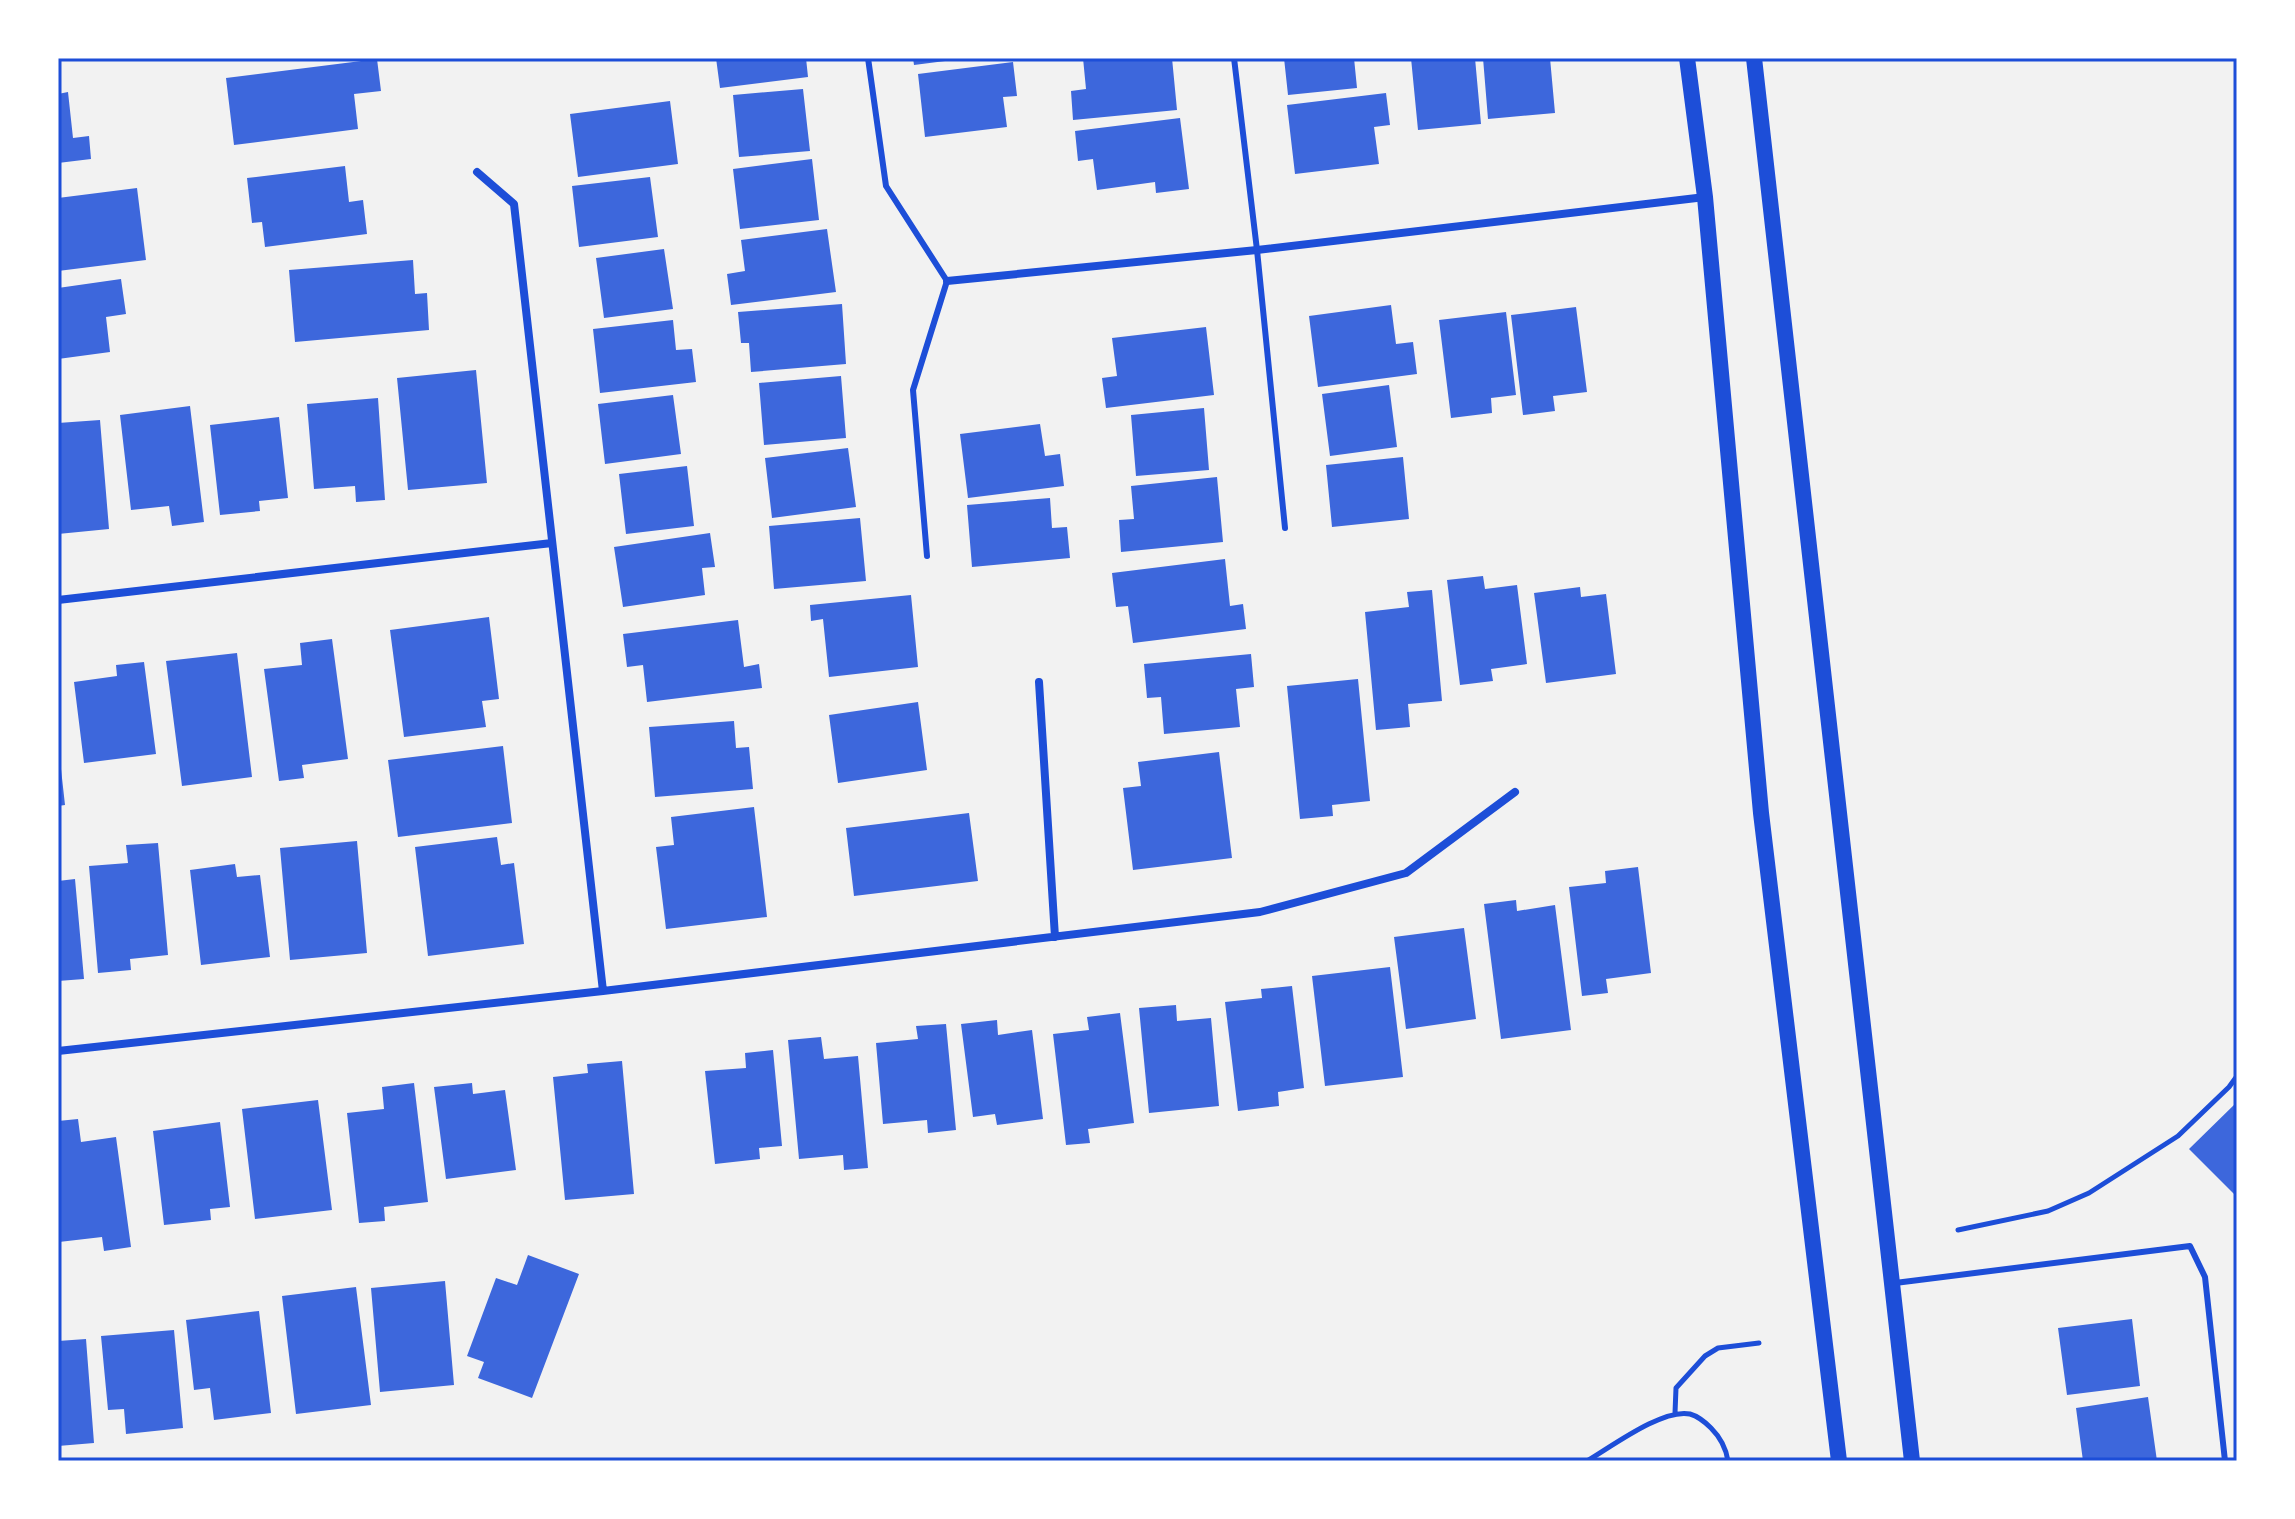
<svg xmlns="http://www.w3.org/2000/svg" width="2295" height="1519" viewBox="0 0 2295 1519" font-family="'Open Sans',sans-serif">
<rect width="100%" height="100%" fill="#f2f2f2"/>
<path fill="#3d67dc" d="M 716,58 L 806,58 L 808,77 L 720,88 Z
M 913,58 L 953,58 L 953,60 L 914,65 Z
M 1083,58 L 1172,58 L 1177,110 L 1073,120 L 1071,91 L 1086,89 Z
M 1284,58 L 1354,58 L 1357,88 L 1288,95 Z
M 1411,58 L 1475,58 L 1481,124 L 1418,130 Z
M 1483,58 L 1550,58 L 1555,113 L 1488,119 Z
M 377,59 L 381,91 L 354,94 L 358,129 L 234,145 L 226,78 Z
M 1013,62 L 1017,96 L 1003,97 L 1007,127 L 925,137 L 918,74 Z
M 803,89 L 810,151 L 739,157 L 733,95 Z
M 68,92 L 73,138 L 89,136 L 91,159 L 58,163 L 58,94 Z
M 1386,93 L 1390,125 L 1374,127 L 1379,164 L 1295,174 L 1287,105 Z
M 670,101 L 678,164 L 578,177 L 570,114 Z
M 1180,118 L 1189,189 L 1156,193 L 1155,182 L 1097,190 L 1093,159 L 1078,161 L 1075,131 Z
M 812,159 L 819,220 L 740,229 L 733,169 Z
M 345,166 L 349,202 L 363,200 L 367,234 L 265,247 L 262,222 L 252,223 L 247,178 Z
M 650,177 L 658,237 L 579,247 L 572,186 Z
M 137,188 L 146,260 L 58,271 L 58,198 Z
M 827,229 L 836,292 L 731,305 L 727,274 L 745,271 L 741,240 Z
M 664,249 L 673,309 L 604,318 L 596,258 Z
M 413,260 L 415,294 L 427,293 L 429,330 L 295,342 L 289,270 Z
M 121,279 L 126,314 L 106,317 L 110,352 L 58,359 L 58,288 Z
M 842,304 L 846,364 L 751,372 L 749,343 L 741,343 L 738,312 Z
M 1391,305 L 1396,344 L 1413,342 L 1417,374 L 1318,387 L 1309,316 Z
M 1576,307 L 1587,392 L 1553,396 L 1555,411 L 1523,415 L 1511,315 Z
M 1506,312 L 1516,395 L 1491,398 L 1492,413 L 1451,418 L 1439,320 Z
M 673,320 L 676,350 L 692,349 L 696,382 L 600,393 L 593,329 Z
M 1206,327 L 1214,395 L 1106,408 L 1102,378 L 1117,376 L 1112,338 Z
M 476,370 L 487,483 L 408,490 L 397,378 Z
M 841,376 L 846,438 L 764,445 L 759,383 Z
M 1389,385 L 1397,447 L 1330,456 L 1322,394 Z
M 673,395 L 681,454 L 605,464 L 598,404 Z
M 378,398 L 385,500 L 356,502 L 355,486 L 314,489 L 307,404 Z
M 190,406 L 204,522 L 172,526 L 169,506 L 131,510 L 120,415 Z
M 1204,408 L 1209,470 L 1136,476 L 1131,415 Z
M 279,417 L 288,498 L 259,501 L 260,511 L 220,515 L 210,425 Z
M 100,420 L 109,529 L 58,534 L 58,423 Z
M 1040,424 L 1045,456 L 1060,454 L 1064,486 L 968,498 L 960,434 Z
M 848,448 L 856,507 L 772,518 L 765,458 Z
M 1403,457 L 1409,519 L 1332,527 L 1326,465 Z
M 687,466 L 694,526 L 626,534 L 619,474 Z
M 1217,477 L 1223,542 L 1121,552 L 1119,520 L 1134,519 L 1131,486 Z
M 1050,498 L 1052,528 L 1067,527 L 1070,558 L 972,567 L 967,505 Z
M 860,518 L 866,581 L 774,589 L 769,526 Z
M 710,533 L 715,567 L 702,568 L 705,595 L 623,607 L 614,547 Z
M 1225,559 L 1230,606 L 1243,604 L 1246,629 L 1133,643 L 1128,606 L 1116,607 L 1112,573 Z
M 1483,576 L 1485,589 L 1517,585 L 1527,664 L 1491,669 L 1493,681 L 1460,685 L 1447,580 Z
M 1580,587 L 1581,597 L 1606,594 L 1616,674 L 1546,683 L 1534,593 Z
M 1432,590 L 1442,701 L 1408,704 L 1410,727 L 1376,730 L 1365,612 L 1409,607 L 1407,592 Z
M 911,595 L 918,667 L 829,677 L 823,619 L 811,621 L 810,605 Z
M 489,617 L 499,699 L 482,701 L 486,727 L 404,737 L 390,630 Z
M 738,620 L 744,667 L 759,664 L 762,688 L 647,702 L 643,665 L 627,667 L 623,634 Z
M 332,639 L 348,759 L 302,765 L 304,778 L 279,781 L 264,669 L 302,665 L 300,643 Z
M 237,653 L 252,777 L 182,786 L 166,661 Z
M 1251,654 L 1254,687 L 1236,689 L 1240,727 L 1164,734 L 1161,697 L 1147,698 L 1144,664 Z
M 144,662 L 156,754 L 84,763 L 74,682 L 117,676 L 116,665 Z
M 1358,679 L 1370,801 L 1332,805 L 1333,816 L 1300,819 L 1287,686 Z
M 918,702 L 927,770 L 838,783 L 829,715 Z
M 734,721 L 736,748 L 749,747 L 753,789 L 655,797 L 649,727 Z
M 503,746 L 512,823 L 398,837 L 388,760 Z
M 1219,752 L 1232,858 L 1133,870 L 1123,788 L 1141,786 L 1138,762 Z
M 58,760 L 60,760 L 65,805 L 58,806 Z
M 754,807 L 767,917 L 666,929 L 656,847 L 674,845 L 671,817 Z
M 969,813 L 978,881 L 854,896 L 846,828 Z
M 497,837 L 501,865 L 514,863 L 524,944 L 428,956 L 415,847 Z
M 357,841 L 367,953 L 290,960 L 280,848 Z
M 158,843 L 168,955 L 130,959 L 131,970 L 98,973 L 89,866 L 128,863 L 126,845 Z
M 235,864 L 237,877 L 260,875 L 270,957 L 201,965 L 190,870 Z
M 1638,867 L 1651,973 L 1606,979 L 1608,993 L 1582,996 L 1569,887 L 1606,883 L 1605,871 Z
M 75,879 L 84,979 L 58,981 L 58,881 Z
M 1516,900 L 1517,911 L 1555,905 L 1571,1030 L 1501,1039 L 1484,904 Z
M 1464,928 L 1476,1019 L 1406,1029 L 1394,937 Z
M 1390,967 L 1403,1077 L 1325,1086 L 1312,976 Z
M 1292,986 L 1304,1088 L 1278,1092 L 1279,1106 L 1238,1111 L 1225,1002 L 1262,998 L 1261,989 Z
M 1176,1005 L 1177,1021 L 1211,1018 L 1219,1106 L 1149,1113 L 1139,1008 Z
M 1120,1013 L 1134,1123 L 1088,1129 L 1090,1143 L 1066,1145 L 1053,1034 L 1089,1030 L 1087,1017 Z
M 997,1020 L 998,1035 L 1032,1030 L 1043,1119 L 997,1125 L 995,1114 L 973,1117 L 961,1024 Z
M 946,1024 L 956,1130 L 928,1133 L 927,1120 L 883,1124 L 876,1043 L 918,1039 L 916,1026 Z
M 821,1037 L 824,1059 L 858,1056 L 868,1168 L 844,1170 L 843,1155 L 799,1159 L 788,1040 Z
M 773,1050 L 782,1146 L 759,1148 L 760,1159 L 715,1164 L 705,1071 L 746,1068 L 745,1053 Z
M 622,1061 L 634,1194 L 565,1200 L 553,1077 L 588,1073 L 587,1064 Z
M 414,1083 L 428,1202 L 384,1207 L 385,1221 L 359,1223 L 347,1113 L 384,1109 L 382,1087 Z
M 472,1083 L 473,1094 L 505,1090 L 516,1170 L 446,1179 L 434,1087 Z
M 318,1100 L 332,1210 L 255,1219 L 242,1109 Z
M 2237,1102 L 2237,1197 L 2189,1149 Z
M 78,1119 L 81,1142 L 116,1137 L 131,1247 L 104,1251 L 102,1237 L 59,1242 L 58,1121 Z
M 220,1122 L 230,1207 L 210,1209 L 211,1220 L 164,1225 L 153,1131 Z
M 528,1255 L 579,1274 L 532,1398 L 478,1378 L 484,1362 L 467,1356 L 496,1278 L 517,1285 Z
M 445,1281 L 454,1385 L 380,1392 L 371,1288 Z
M 356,1287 L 371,1405 L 296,1414 L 282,1296 Z
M 259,1311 L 271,1413 L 214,1420 L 210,1388 L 194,1390 L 186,1320 Z
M 2132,1319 L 2140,1386 L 2067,1395 L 2058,1328 Z
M 174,1330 L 183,1428 L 126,1434 L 124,1409 L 108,1410 L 101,1336 Z
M 86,1339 L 94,1443 L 58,1446 L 58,1341 Z
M 2148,1397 L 2157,1461 L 2083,1461 L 2076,1408 Z"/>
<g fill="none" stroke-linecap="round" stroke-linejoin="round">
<path stroke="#1d4ed8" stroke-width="5" d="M 1958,1230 L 2048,1211 L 2089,1193 L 2178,1136 L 2229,1087 L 2237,1076
M 1675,1413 L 1676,1388 L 1705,1356 L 1718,1348 L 1759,1343
M 1587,1461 C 1611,1447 1663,1408 1690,1414 C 1697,1416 1705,1422 1711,1428 C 1720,1437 1726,1448 1728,1461"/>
<path stroke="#1d4ed8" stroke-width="6" d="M 868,58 L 886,186 L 947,281 L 913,390 L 927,556
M 1234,58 L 1257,250 L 1285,528
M 1895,1283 L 2190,1246 L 2205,1277 L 2225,1461"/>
<path stroke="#1d4ed8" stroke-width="8" d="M 477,172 L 514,204 L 603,991
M 947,281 L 1257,250 L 1705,197
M 58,600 L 552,543
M 1039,682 L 1055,937
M 58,1051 L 603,991 L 1260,912 L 1406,873 L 1515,792"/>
<path stroke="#1d4ed8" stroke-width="16" d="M 1687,58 L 1705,197 L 1761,813 L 1839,1461
M 1754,58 L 1912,1461"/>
</g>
<rect width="2295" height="1519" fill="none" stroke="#ffffff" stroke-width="120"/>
<rect x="60" y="60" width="2175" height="1399" fill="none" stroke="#1d4ed8" stroke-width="3"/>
</svg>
